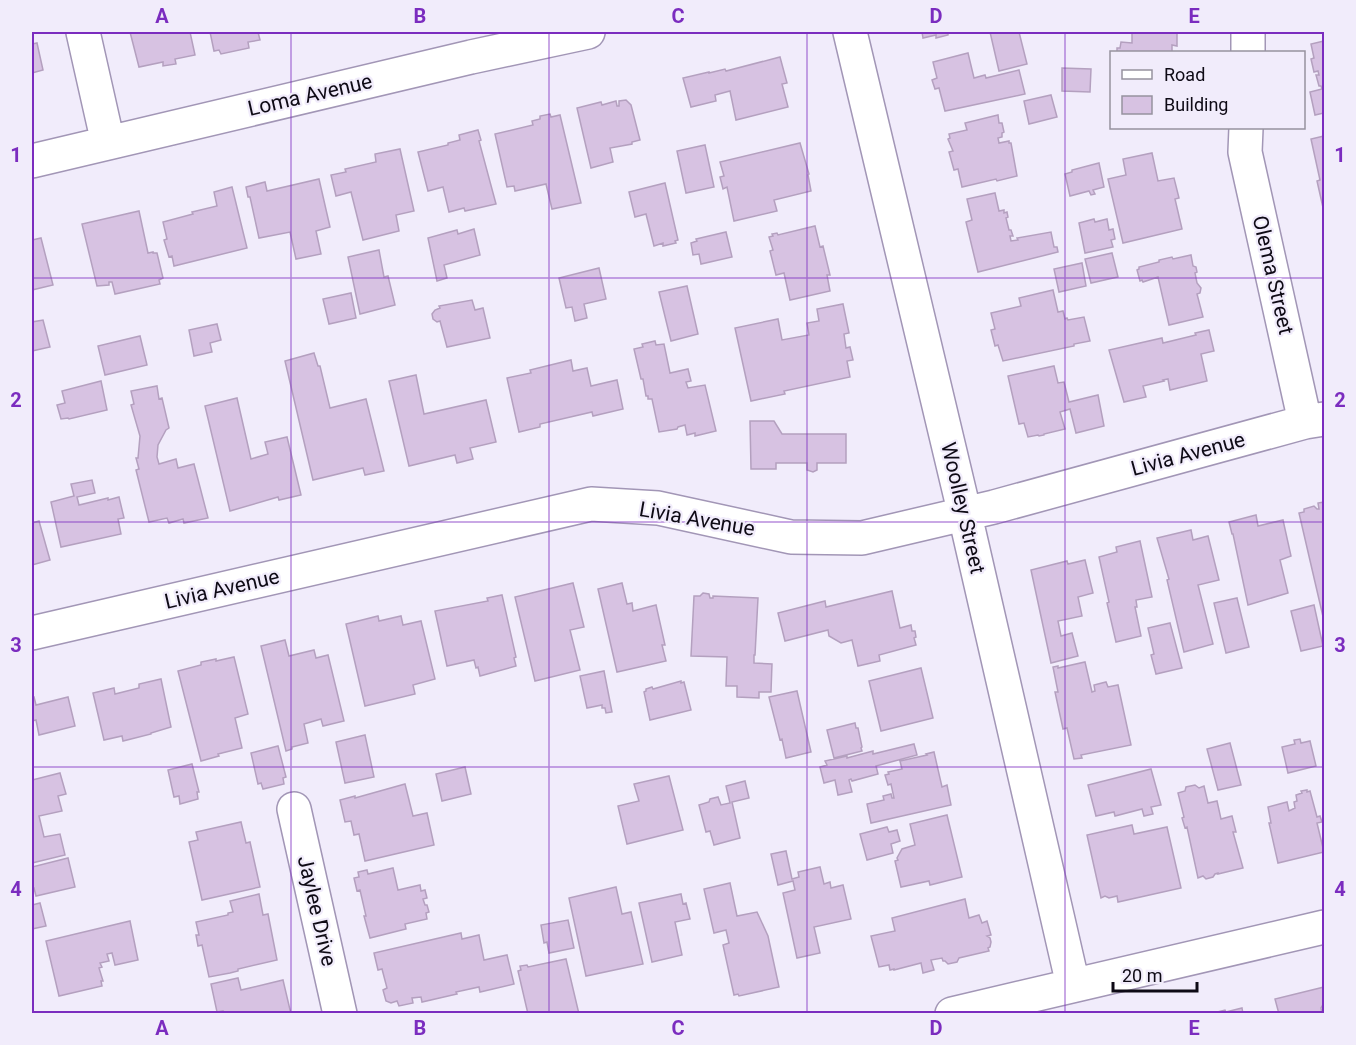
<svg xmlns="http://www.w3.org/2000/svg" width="1356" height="1045" viewBox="0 0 1356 1045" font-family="Roboto,sans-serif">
<rect width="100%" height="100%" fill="#f1ecfb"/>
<path fill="#d7c2e2" stroke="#b4a0bf" stroke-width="1.5" d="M 130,32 L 190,32 L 195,55 L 175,59 L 176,64 L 163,66 L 163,62 L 139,67 Z
M 210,32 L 258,32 L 260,40 L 248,42 L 249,48 L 221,54 L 219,50 L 214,51 Z
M 922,32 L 948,32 L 948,35 L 936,38 L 936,35 L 923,38 Z
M 990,32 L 1019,32 L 1027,64 L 999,71 Z
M 1132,32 L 1177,32 L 1177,46 L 1172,45 L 1172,52 L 1117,52 L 1117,48 L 1120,48 L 1121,42 L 1132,43 Z
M 1324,41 L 1324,113 L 1315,115 L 1310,92 L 1322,89 L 1321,86 L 1319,86 L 1316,75 L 1319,75 L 1318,71 L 1314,72 L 1311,59 L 1314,58 L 1311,44 Z
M 37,43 L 43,70 L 32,73 L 32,44 Z
M 968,53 L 974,78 L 985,75 L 986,78 L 1019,70 L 1025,94 L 945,111 L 939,88 L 935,89 L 932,80 L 937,78 L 933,62 Z
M 780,57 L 787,83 L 782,84 L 788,107 L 736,120 L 730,91 L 715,95 L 716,101 L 691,107 L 683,78 L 709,72 L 709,73 L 725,69 L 726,71 Z
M 1062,68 L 1091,69 L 1090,92 L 1062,91 Z
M 1051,95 L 1057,117 L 1029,124 L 1024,101 Z
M 626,100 L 631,105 L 640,140 L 632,142 L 632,144 L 610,148 L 613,162 L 591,168 L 577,108 L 601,102 L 602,105 L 616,101 L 617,106 L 619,106 L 619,101 Z
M 550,114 L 551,117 L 560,115 L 581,203 L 552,209 L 546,184 L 515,191 L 514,186 L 507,187 L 495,134 L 533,125 L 532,121 L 540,119 L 540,116 Z
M 998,115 L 999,123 L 1002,123 L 1004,132 L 1002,133 L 1002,137 L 998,138 L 999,143 L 1009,141 L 1009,143 L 1011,143 L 1017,176 L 997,181 L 996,179 L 962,187 L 958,169 L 954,170 L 949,152 L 953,151 L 948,139 L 950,138 L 949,134 L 967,130 L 965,123 Z
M 478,130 L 481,140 L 479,141 L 496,204 L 465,211 L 464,208 L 449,212 L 443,187 L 428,191 L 418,152 L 448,145 L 448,143 L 460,140 L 459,135 Z
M 1324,136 L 1324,212 L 1317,181 L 1320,180 L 1311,139 Z
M 800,143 L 809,174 L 808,175 L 811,191 L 774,200 L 777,211 L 734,221 L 727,187 L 723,189 L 720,177 L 724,176 L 720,162 Z
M 705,145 L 714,187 L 686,193 L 677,151 Z
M 400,149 L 414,211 L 396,215 L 399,231 L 363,240 L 351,192 L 336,196 L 331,175 L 346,172 L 345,169 L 376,162 L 375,154 Z
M 1152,153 L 1158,181 L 1174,178 L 1179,198 L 1175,199 L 1182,229 L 1123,243 L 1108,179 L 1126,175 L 1123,159 Z
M 1099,163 L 1104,187 L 1093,190 L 1095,194 L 1091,195 L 1089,191 L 1070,196 L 1065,174 L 1072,172 L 1072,170 Z
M 319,179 L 330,227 L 316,231 L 321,254 L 296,259 L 290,232 L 259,238 L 250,197 L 248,197 L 246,187 L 265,182 L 267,191 Z
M 665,183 L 678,240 L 675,241 L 676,243 L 663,246 L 663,243 L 654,246 L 646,214 L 635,217 L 629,192 Z
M 232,187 L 247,248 L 174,266 L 172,256 L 169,257 L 164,240 L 167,239 L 163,222 L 193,214 L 192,212 L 217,206 L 214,192 Z
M 995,193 L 999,211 L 1004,210 L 1004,213 L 1007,212 L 1008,217 L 1006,218 L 1009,230 L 1011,230 L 1013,236 L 1010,236 L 1011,241 L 1018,240 L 1017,238 L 1051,232 L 1054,247 L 1057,247 L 1058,252 L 978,272 L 966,222 L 972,220 L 967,199 Z
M 139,211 L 148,253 L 153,252 L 153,253 L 157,253 L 163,278 L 159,280 L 160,284 L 115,294 L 112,282 L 109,282 L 109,285 L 97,286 L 82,224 Z
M 1094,219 L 1095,222 L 1107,219 L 1109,230 L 1113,229 L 1115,239 L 1111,240 L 1113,247 L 1085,253 L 1079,223 Z
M 815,226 L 820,247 L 823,246 L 830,275 L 827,275 L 830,291 L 790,300 L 784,273 L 776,275 L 770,251 L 773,250 L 769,237 L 773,236 L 772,234 L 777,233 L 778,235 Z
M 474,229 L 480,255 L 444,265 L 447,278 L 437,281 L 428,238 L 457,230 L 458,234 Z
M 726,232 L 732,257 L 701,264 L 699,254 L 693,255 L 691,243 L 697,241 L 696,239 Z
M 41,238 L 53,285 L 32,290 L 32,240 Z
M 379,250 L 384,277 L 388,276 L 395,305 L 360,314 L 348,257 Z
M 1112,253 L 1118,277 L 1091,283 L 1085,259 Z
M 1191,255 L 1193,266 L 1196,267 L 1197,272 L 1195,273 L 1197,283 L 1201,288 L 1200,293 L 1197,294 L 1203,317 L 1169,325 L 1158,277 L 1143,282 L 1142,280 L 1140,281 L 1137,270 L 1139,269 L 1139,267 L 1159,262 L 1159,260 L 1172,257 L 1173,259 Z
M 1082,263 L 1086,286 L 1059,292 L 1054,269 Z
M 599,268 L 606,299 L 584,304 L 587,318 L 575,321 L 572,307 L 566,308 L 559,278 Z
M 687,286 L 698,334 L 671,341 L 659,292 Z
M 1053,290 L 1058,312 L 1063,311 L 1065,319 L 1067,318 L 1068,320 L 1084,317 L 1090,341 L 1074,344 L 1074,346 L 1003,361 L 998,345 L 995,346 L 991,330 L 995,329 L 991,313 L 1021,306 L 1019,298 Z
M 351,293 L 356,318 L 329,324 L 323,299 Z
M 472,300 L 475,310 L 483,308 L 490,338 L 447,347 L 440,321 L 437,322 L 433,319 L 432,314 L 435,310 L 440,308 L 439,306 Z
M 843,304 L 849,333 L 844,334 L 846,348 L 850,347 L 853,360 L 847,361 L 850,377 L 784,391 L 785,394 L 751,401 L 735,328 L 778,319 L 782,340 L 809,335 L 807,323 L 819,321 L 817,309 Z
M 43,320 L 50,347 L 32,351 L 32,322 Z
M 217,324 L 221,340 L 210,343 L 212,352 L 194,356 L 189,330 Z
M 1209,330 L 1214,351 L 1201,354 L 1207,381 L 1170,390 L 1168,379 L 1163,380 L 1164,381 L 1143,386 L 1146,397 L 1124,402 L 1109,350 L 1162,338 L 1163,343 L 1196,335 L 1195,333 Z
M 140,336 L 147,365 L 105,375 L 98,346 Z
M 655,341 L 656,345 L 664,344 L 670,373 L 688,369 L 691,381 L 686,382 L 688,388 L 705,385 L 716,431 L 695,436 L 695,433 L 687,435 L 685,425 L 678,427 L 677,429 L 659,432 L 652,399 L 648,399 L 648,396 L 646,396 L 643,379 L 641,379 L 634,349 L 643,347 L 642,344 Z
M 314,353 L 318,366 L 320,366 L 330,408 L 366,399 L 384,471 L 365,475 L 363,468 L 313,480 L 285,361 Z
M 571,360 L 573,371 L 587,368 L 591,386 L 617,380 L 623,409 L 593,416 L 592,412 L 540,424 L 540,427 L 519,432 L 507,378 L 531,373 L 530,370 Z
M 1054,366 L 1058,383 L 1064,382 L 1069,402 L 1098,395 L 1104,426 L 1076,433 L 1070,409 L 1060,412 L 1065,429 L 1044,434 L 1044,435 L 1039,436 L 1038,435 L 1028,437 L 1024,423 L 1019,424 L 1008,376 Z
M 416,375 L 424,414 L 486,400 L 496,442 L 470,448 L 473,459 L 457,463 L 455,455 L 409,466 L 389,381 Z
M 101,381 L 107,410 L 69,419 L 68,418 L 61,419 L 57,405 L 65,403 L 62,391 Z
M 157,386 L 159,399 L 162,398 L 169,428 L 166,430 L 158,445 L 157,457 L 159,464 L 176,459 L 178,468 L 194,464 L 208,518 L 184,523 L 183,519 L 169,523 L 167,518 L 149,522 L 136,470 L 139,469 L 136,458 L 138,458 L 140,436 L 131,405 L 134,404 L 131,391 Z
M 237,398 L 251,459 L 268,454 L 265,442 L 287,437 L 301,495 L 279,500 L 278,497 L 230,511 L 205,406 Z
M 750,421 L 774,421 L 782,434 L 846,434 L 846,463 L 817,463 L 817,470 L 813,472 L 807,470 L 807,463 L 776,463 L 776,469 L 751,469 Z
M 92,480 L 95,493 L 77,497 L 79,505 L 108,498 L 108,500 L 119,497 L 124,518 L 118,519 L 121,534 L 61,547 L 51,502 L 74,496 L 71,484 Z
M 1324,502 L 1324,621 L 1299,513 L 1304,512 L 1304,509 L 1314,506 L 1317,509 L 1319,509 L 1318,503 Z
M 1256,515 L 1258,526 L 1283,520 L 1291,556 L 1280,560 L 1288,593 L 1248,605 L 1233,534 L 1232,534 L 1229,522 Z
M 39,521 L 50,560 L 32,565 L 32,523 Z
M 1191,530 L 1193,540 L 1208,536 L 1219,580 L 1198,585 L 1213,644 L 1184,652 L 1167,580 L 1169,579 L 1157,538 Z
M 1140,541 L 1152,597 L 1136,600 L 1137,607 L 1135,607 L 1141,636 L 1116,642 L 1107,603 L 1109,602 L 1099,557 L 1117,552 L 1116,547 Z
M 1085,560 L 1093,593 L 1078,597 L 1082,616 L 1058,621 L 1061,636 L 1072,633 L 1078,656 L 1051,663 L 1031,570 L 1067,561 L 1068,564 Z
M 573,583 L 584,627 L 570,630 L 580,670 L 535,681 L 515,597 Z
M 622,583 L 627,604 L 632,603 L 633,611 L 656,605 L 665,645 L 662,645 L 666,661 L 617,672 L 598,589 Z
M 892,591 L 900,628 L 911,625 L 912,631 L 915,631 L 916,637 L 914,638 L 916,645 L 879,655 L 880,661 L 858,666 L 852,640 L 841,643 L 829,636 L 828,630 L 785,641 L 778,613 L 825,601 L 826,607 Z
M 703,593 L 709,594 L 710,598 L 713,598 L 713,596 L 758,598 L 755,655 L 754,655 L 754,663 L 772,664 L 771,692 L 759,692 L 759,698 L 737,697 L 737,686 L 726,686 L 727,657 L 691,656 L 694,596 L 700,596 Z
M 502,595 L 516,657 L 514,658 L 516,666 L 480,676 L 478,667 L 476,668 L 474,660 L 447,666 L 435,611 L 488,601 L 487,598 Z
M 1237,598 L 1249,647 L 1226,653 L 1214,603 Z
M 1314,605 L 1323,646 L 1301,651 L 1291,611 Z
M 378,616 L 379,621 L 401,616 L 403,625 L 421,621 L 435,679 L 413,685 L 415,694 L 365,706 L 346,624 Z
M 1170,623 L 1182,668 L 1156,674 L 1151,655 L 1154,654 L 1148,628 Z
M 285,640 L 289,656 L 314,650 L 316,658 L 328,655 L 344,721 L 323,726 L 321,719 L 304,724 L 308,743 L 292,747 L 292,749 L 286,751 L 261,646 Z
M 234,657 L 248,714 L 235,718 L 242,748 L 218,754 L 219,756 L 201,761 L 178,671 L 201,665 L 201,662 L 216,659 L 216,661 Z
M 1085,662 L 1092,692 L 1095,691 L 1094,685 L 1106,682 L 1108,687 L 1118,685 L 1131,745 L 1081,755 L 1082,758 L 1074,759 L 1067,728 L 1063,729 L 1055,692 L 1058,692 L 1053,667 L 1058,666 L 1058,668 Z
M 921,668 L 933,718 L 881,731 L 869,681 Z
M 604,671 L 612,712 L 606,713 L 605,708 L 602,708 L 602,705 L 587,708 L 580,676 Z
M 161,679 L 171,727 L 151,733 L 151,734 L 123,741 L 122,736 L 104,740 L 93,693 L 114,688 L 115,694 L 139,688 L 139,684 Z
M 681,681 L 681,683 L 684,682 L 691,710 L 650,720 L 644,692 L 646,691 L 646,689 L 652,687 L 653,689 Z
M 797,691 L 811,752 L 786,758 L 782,739 L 780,740 L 769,697 Z
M 34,697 L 36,705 L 68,697 L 75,726 L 39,735 L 36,720 L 32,721 L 32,698 Z
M 855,723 L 856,728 L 858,728 L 862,747 L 861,748 L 862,751 L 834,758 L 827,730 Z
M 365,735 L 374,777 L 345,783 L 336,742 Z
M 1300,739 L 1301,743 L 1310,741 L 1316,766 L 1288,773 L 1282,747 L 1295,744 L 1294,740 Z
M 1230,743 L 1241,785 L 1218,790 L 1207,749 Z
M 914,744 L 917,755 L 876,766 L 878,774 L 852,781 L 851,779 L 849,780 L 852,792 L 838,795 L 835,780 L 824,783 L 820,767 L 827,765 L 825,761 L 847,756 L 847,758 L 873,751 L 873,754 Z
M 278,746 L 286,777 L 283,778 L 284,784 L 263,789 L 261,783 L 258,784 L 251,753 Z
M 934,752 L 942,787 L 947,785 L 951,805 L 871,823 L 867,804 L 884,800 L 883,796 L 891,794 L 892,798 L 894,798 L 891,784 L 888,785 L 885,775 L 889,774 L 888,772 L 902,769 L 900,761 L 927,755 L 926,754 Z
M 192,764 L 199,792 L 197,792 L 198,799 L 180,804 L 179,796 L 174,797 L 168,770 Z
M 465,767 L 471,794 L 442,801 L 436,774 Z
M 1151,769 L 1161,805 L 1151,807 L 1153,814 L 1144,816 L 1142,809 L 1115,816 L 1114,812 L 1096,816 L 1088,785 Z
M 60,773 L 66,794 L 58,796 L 62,811 L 39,816 L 44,837 L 60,834 L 65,855 L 32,863 L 32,780 Z
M 669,776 L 683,830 L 627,844 L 618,806 L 639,801 L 634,784 Z
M 745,781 L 749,798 L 732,802 L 740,838 L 714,845 L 710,831 L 706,832 L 699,805 L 709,802 L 710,799 L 718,797 L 721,805 L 730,803 L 726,786 Z
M 405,784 L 413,816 L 427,813 L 434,845 L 365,861 L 359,834 L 354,835 L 351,821 L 345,822 L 340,800 L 355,796 L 355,798 Z
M 1195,785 L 1199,788 L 1204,786 L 1208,803 L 1217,801 L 1221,819 L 1232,816 L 1236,832 L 1233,832 L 1243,868 L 1218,874 L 1218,873 L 1215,874 L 1213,877 L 1206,879 L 1203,876 L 1198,878 L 1187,827 L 1185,828 L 1182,818 L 1184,817 L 1178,793 L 1185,791 L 1186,787 Z
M 1307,790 L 1307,792 L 1310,791 L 1317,817 L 1320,816 L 1322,822 L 1317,823 L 1324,852 L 1278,863 L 1269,823 L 1271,823 L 1268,807 L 1287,802 L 1289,811 L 1295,808 L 1294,802 L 1297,801 L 1296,795 L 1302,793 L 1301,791 Z
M 947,815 L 962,877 L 930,885 L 929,881 L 901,887 L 895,861 L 898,860 L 897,858 L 902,849 L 915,845 L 910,824 Z
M 241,822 L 246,843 L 250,842 L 260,887 L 202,900 L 189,842 L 198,840 L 196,832 Z
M 1132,825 L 1134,834 L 1167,827 L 1181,888 L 1118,902 L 1117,896 L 1109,898 L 1105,896 L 1101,898 L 1087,835 Z
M 887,827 L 889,832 L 897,830 L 900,841 L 891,844 L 893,853 L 867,860 L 860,834 Z
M 786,851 L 792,879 L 799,877 L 798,872 L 820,867 L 824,884 L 830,882 L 831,888 L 843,885 L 851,919 L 814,927 L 820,953 L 797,958 L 783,893 L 795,890 L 793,881 L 778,885 L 771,854 Z
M 68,858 L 75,887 L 36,896 L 34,888 L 32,889 L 32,867 Z
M 393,868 L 398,890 L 420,885 L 421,891 L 425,890 L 427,898 L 423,899 L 425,905 L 427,905 L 429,912 L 426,913 L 427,919 L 405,924 L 406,929 L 370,938 L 364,916 L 366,916 L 360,890 L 357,891 L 354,878 L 359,877 L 358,872 L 367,870 L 368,874 Z
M 730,883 L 737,916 L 757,912 L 768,936 L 779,987 L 739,996 L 738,994 L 734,995 L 723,945 L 729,943 L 726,930 L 714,933 L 704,889 Z
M 616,887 L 622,914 L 631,912 L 643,964 L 586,976 L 569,898 Z
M 259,894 L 263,915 L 268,914 L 277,960 L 238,969 L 238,971 L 230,973 L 209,977 L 202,945 L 198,946 L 196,935 L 199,935 L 196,922 L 228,915 L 228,913 L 233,912 L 230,901 Z
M 681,894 L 683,904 L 686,903 L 690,919 L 675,922 L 682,955 L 652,962 L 639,903 Z
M 965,899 L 969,918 L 979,915 L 982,923 L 987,921 L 991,935 L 987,936 L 990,938 L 991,942 L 990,947 L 988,948 L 989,951 L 959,958 L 957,962 L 948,964 L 945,961 L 943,961 L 942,958 L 931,960 L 934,970 L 923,973 L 921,963 L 894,970 L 894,969 L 890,970 L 889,965 L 879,967 L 871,936 L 895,931 L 892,918 Z
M 40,903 L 46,926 L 32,929 L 32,905 Z
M 568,920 L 574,948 L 549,953 L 547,942 L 544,943 L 541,925 Z
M 130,921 L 138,960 L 115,965 L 112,953 L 107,954 L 109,961 L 100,963 L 102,967 L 99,968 L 103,981 L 101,981 L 102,986 L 59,996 L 46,941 Z
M 461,933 L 462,939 L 479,935 L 484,960 L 507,955 L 514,984 L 480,992 L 479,987 L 456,992 L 457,994 L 422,1002 L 421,997 L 412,998 L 413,1003 L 399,1006 L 397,1001 L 391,1003 L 386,1001 L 383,990 L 387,988 L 382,969 L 378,970 L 374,953 Z
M 566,959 L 579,1014 L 528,1014 L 518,971 L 521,970 L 520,966 L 527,965 L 528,967 Z
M 238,978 L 241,990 L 283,980 L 291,1014 L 223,1014 L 223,1011 L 217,1012 L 211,984 Z
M 1324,987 L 1324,1003 L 1321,1008 L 1322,1014 L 1279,1014 L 1275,999 Z
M 1242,1008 L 1243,1014 L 1209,1014 L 1225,1010 L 1226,1012 Z"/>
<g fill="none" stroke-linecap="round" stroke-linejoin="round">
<defs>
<path id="minor" d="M 83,32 L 108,143
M 850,32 L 965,515 L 1073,985
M 1248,52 L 1248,32
M 1246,128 L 1245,152 L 1305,422
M 32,161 L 471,57 L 588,32
M 32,633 L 591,504 L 658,508 L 791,537 L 862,538 L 994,507 L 1305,422 L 1324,419
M 294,809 L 340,1014
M 952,1014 L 1324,927"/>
</defs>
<use href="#minor" stroke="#a296b6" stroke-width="36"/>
<use href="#minor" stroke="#fff" stroke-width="33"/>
</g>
<path fill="none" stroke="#7b2cbf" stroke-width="1.5" stroke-opacity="0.55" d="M 291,32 L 291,1014M 549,32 L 549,1014M 807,32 L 807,1014M 1065,32 L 1065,1014M 32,278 L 1324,278M 32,522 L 1324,522M 32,767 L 1324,767"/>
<g text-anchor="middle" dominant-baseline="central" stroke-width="4.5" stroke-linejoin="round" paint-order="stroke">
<g font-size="21" fill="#0e0a15" stroke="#f1ecfb">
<text transform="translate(310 95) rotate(-13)">Loma Avenue</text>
<text transform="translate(1273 275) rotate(77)">Olema Street</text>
<text transform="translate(1188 454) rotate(-15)">Livia Avenue</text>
<text transform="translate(963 508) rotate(77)">Woolley Street</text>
<text transform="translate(697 519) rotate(10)">Livia Avenue</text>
<text transform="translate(222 589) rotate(-13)">Livia Avenue</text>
<text transform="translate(317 911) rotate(77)">Jaylee Drive</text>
</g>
</g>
<rect width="1356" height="1045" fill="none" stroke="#f1ecfb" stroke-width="66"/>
<rect x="1110" y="51" width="195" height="78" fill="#f1ecfb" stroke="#96929f" stroke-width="1.5"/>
<rect x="1122" y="70" width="30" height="9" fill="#ffffff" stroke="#96929f" stroke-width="1.5"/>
<text x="1164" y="81" font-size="18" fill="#0e0a15">Road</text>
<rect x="1122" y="96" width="30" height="18" fill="#d7c2e2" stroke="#96929f" stroke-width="1.5"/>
<text x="1164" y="111" font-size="18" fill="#0e0a15">Building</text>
<path d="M1113 982v9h84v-9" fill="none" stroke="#0e0a15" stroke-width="3"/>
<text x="1122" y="982" font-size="18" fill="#0e0a15" stroke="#f1ecfb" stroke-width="4.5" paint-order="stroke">20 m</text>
<rect x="33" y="33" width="1290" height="979" fill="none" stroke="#7b2cbf" stroke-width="2"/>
<g font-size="20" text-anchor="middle" font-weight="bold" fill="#7b2cbf">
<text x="162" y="23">A</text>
<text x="420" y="23">B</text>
<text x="678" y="23">C</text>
<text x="936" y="23">D</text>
<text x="1194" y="23">E</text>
<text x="16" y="162">1</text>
<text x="1340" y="162">1</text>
<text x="16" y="407">2</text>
<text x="1340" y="407">2</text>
<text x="16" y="652">3</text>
<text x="1340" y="652">3</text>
<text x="16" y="896">4</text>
<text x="1340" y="896">4</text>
<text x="162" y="1035">A</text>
<text x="420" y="1035">B</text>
<text x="678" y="1035">C</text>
<text x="936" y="1035">D</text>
<text x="1194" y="1035">E</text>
</g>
</svg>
